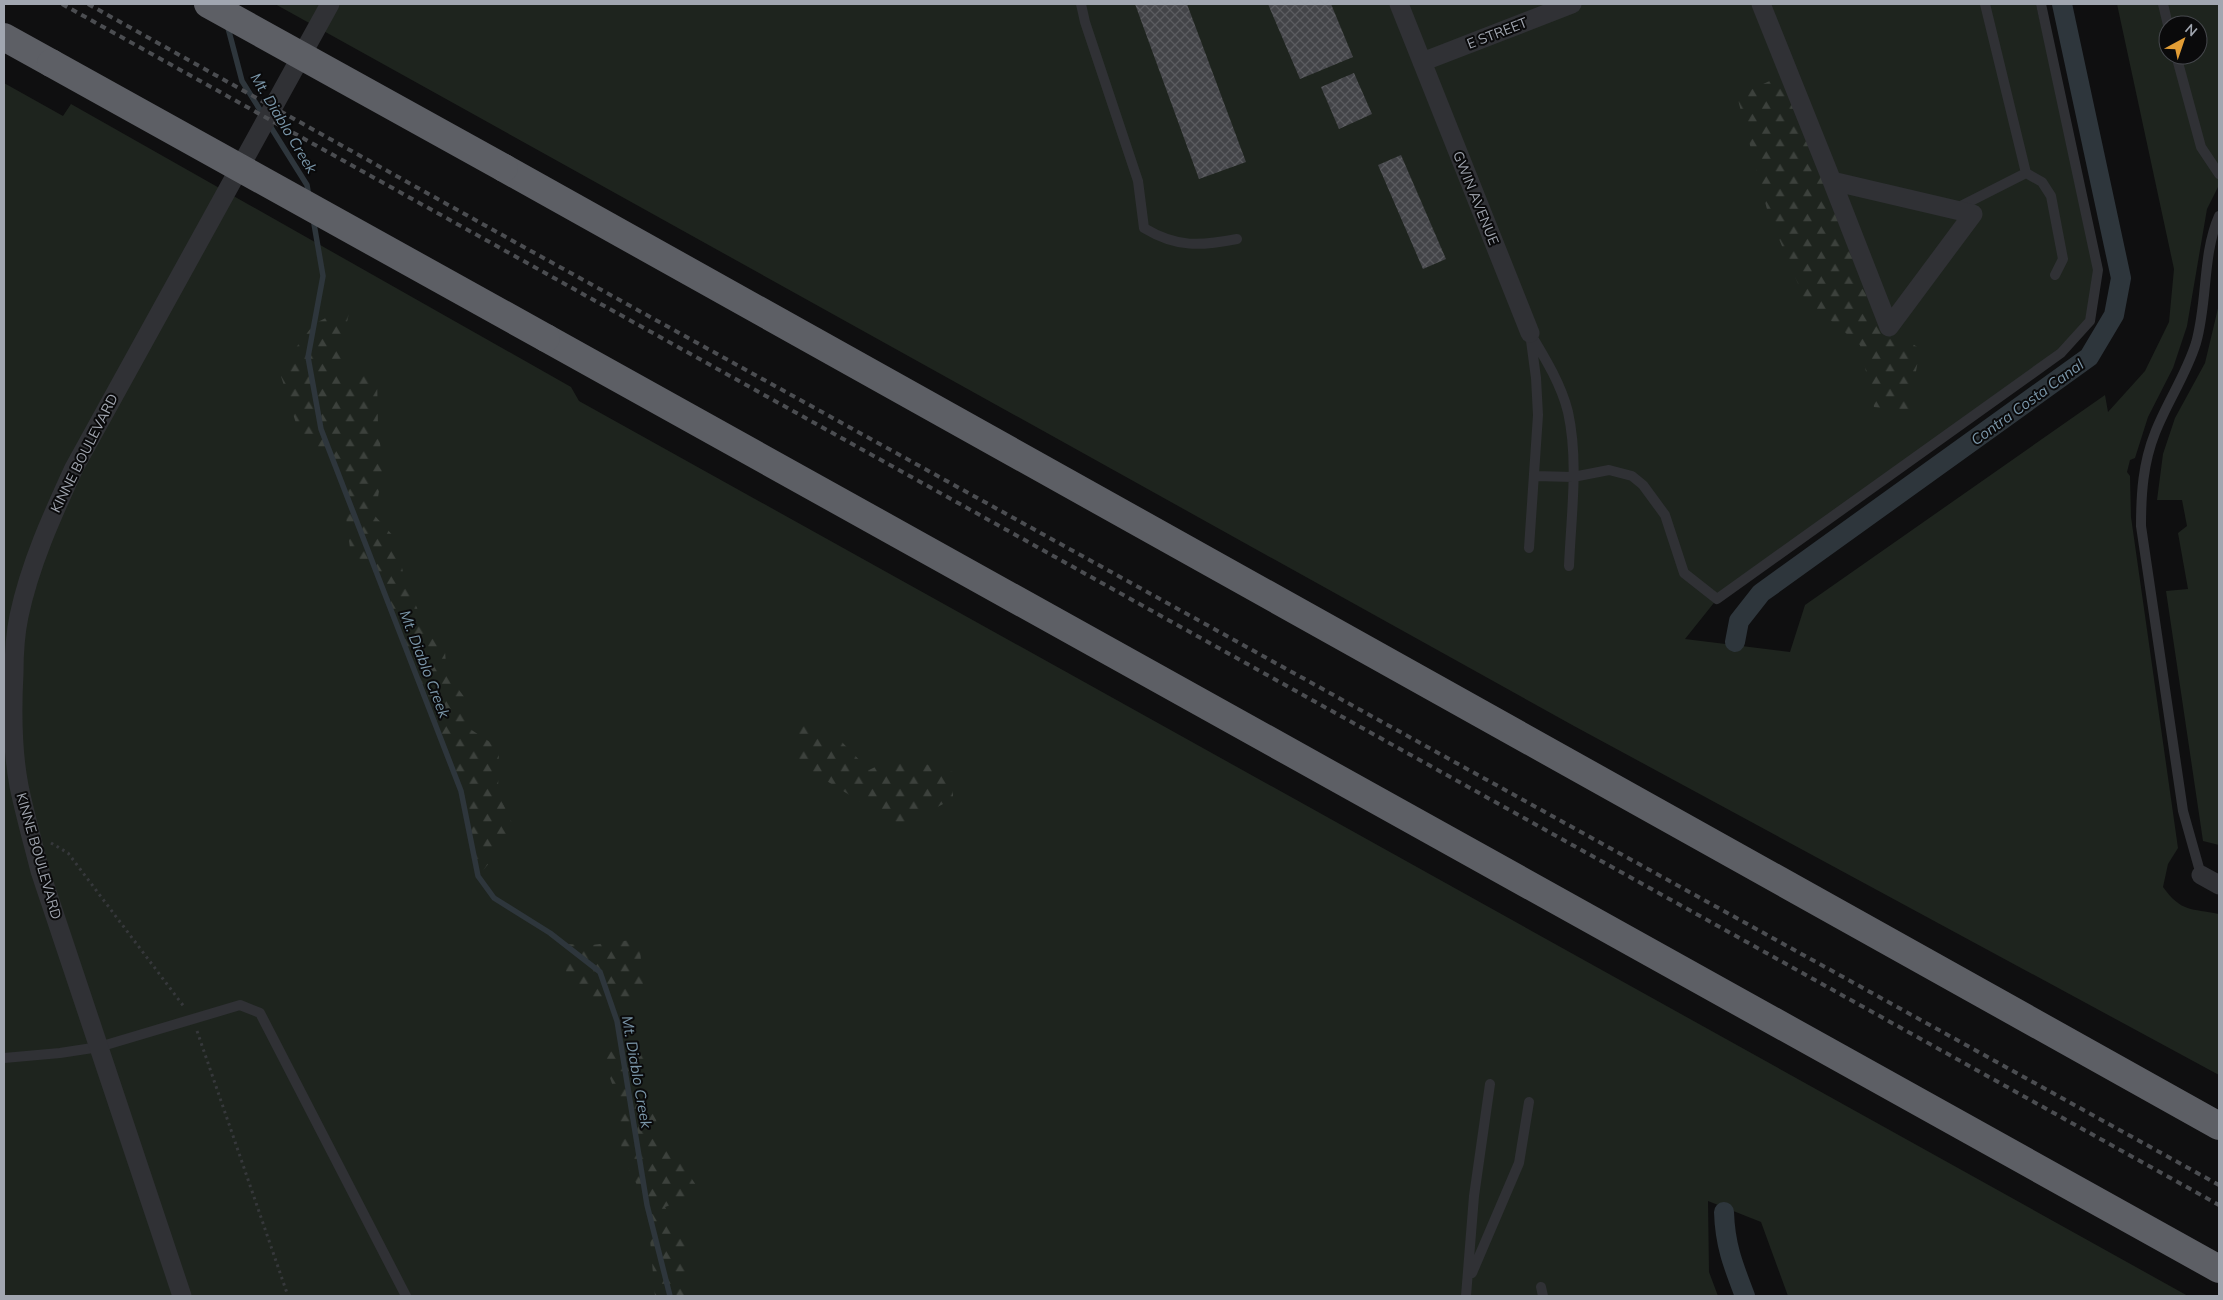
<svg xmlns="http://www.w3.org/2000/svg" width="2223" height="1300" viewBox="0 0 2223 1300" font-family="Mulish,sans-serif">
<defs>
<pattern id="forest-firs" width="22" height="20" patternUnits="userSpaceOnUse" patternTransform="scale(1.25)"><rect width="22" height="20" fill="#1e241e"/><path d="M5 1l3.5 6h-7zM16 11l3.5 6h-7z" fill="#3c413c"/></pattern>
<pattern id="building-cross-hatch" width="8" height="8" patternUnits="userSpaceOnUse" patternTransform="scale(1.25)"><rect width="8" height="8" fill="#434448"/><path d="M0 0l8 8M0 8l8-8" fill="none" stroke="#5b5c60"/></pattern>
</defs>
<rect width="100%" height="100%" fill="#0f0f10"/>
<path fill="#1e241e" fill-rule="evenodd" d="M 275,4 L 2036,4 L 2098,270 L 2090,321 L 2061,353 L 1717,599 L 1685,639 L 1790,652 L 1805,605 L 2105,395 L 2108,412 L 2145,371 L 2169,322 L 2174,269 L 2117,4 L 2219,4 L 2219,185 L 2207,209 L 2187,326 L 2173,368 L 2148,417 L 2135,458 L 2130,460 L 2127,472 L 2130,476 L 2131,517 L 2178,848 L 2168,864 L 2163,887 C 2182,913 2191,908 2219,914 L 2219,1075 L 1574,726 ZM 2168,25 L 2198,25 L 2198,55 L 2168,55 Z
M 4,83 L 63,116 L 71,104 L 571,387 L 579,401 L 2188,1296 L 1788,1296 L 1761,1222 L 1708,1201 L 1709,1272 L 1718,1296 L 4,1296 Z
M 2219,304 L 2219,845 L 2203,841 L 2166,591 L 2188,589 L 2178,533 L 2187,526 L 2182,500 L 2157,500 L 2163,454 L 2175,418 L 2205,363 Z"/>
<path fill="url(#forest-firs)" d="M 1789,72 L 1889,327 L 1920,349 L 1909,410 L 1874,407 L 1860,345 L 1804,298 L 1768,213 L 1737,96 Z
M 351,305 L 343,339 L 345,373 L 377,374 L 378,428 L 383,466 L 375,516 L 396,539 L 404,577 L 425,627 L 444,641 L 447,674 L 465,698 L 470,729 L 499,748 L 498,792 L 516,832 L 478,876 L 461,791 L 382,584 L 350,548 L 341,479 L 302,442 L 279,370 L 314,324 Z
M 799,724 L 839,739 L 869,770 L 898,756 L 953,772 L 953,799 L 900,826 L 799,764 Z
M 639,939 L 644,993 L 612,1007 L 567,983 L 564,944 L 592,945 Z
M 652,1049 L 642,1082 L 661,1133 L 702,1194 L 665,1207 L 688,1247 L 684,1286 L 691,1296 L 655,1296 L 647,1205 L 622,1155 L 617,1098 L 601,1052 Z"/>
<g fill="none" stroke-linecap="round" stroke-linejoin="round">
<path stroke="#2e363c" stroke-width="5.5" d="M 227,24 L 242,81 L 307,185 L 309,197
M 313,218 L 323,276 L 308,357 L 321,429 L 461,791 L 478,876 L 494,898 L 550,933 L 600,972 L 617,1021 L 647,1205 L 670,1296"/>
<path stroke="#2e363c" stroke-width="20" d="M 1735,642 L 1739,621 L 1761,593 L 2089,357 L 2114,315 L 2121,278 L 2062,4
M 1724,1212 C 1725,1245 1733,1265 1745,1296"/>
</g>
<path fill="url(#building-cross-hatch)" d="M 1135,4 L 1187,4 L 1246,162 L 1199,179 Z
M 1268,4 L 1331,4 L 1353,57 L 1300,79 Z
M 1354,73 L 1372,114 L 1339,129 L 1321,87 Z
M 1401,155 L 1446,259 L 1423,269 L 1378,165 Z"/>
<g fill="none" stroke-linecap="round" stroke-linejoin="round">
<path stroke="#36383b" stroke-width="3" stroke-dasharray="2.5 4" stroke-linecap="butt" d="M 51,843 L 68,853 L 185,1008
M 197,1031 L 288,1296"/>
<path stroke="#303135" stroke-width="10" d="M 1081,4 L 1085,22 L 1138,181 L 1144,228 C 1177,248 1201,246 1237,239
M 1985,4 L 2026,173 L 2042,182 L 2051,196 L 2063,259 L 2055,275
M 2163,4 L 2168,25
M 2176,55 L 2201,147 L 2219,174
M 1955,209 L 2026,173
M 1535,476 L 1573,477 L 1609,470 L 1632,476 L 1643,485 L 1665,515 L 1684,573 L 1717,599 L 2061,353 L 2090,321 L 2098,270 L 2041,4
M 1529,548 L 1538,415 L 1536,378 L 1530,333 C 1545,358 1561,384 1568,412 C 1579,462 1571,516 1569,566
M 2201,875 L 2183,811 L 2141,526 C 2141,494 2143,463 2155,433 C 2167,402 2186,375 2196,343 C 2208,301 2202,255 2219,216
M 4,1058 L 60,1053 L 99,1047 L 240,1005 L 260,1013 L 406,1296
M 1472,1273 L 1519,1163 L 1529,1102
M 1541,1287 L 1543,1296
M 1466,1296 L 1474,1196 L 1490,1084"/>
<path stroke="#303135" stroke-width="19" d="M 1399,4 L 1530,333
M 1761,4 L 1832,181
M 1422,62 L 1572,4
M 1832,181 L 1973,214 L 1889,327 Z
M 2201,875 L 2219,885
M 182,1296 L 40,871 C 33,843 25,815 19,786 C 12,749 12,710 14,673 C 14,654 15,635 19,616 C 30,564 52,516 74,468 L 330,4"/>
<path stroke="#5d5f65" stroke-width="28" d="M 4,37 L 51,63
M 504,168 L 2219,1126
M 546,338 L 2219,1269"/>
<path stroke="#4b4d51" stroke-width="4" stroke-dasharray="6 5" stroke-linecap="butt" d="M 62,4 L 2219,1205
M 88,4 L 522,246 L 2219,1185"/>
<path stroke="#5d5f65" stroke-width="28" d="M 208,4 L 504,168
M 51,63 L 546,338"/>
</g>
<g text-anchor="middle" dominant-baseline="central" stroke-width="4" stroke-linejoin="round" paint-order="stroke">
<g font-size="14" fill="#a1a6b0" stroke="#0a0a0b">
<text transform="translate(1497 33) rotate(-21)">E STREET</text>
<text transform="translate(1476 198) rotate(68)">GWIN AVENUE</text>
<text transform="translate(84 453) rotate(-63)">KINNE BOULEVARD</text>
<text transform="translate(39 856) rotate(74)">KINNE BOULEVARD</text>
</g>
<g font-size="15" font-style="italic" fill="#7a96a9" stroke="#0a0a0b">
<text transform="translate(284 123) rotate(59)">Mt. Diablo Creek</text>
<text transform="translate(2027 402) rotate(-36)">Contra Costa Canal</text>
<text transform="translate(425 664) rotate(69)">Mt. Diablo Creek</text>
<text transform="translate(637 1072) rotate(80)">Mt. Diablo Creek</text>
</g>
</g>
<rect width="2223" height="1300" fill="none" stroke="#a1a6b0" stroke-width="10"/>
<g transform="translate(2183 40) rotate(40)"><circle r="24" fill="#0a0a0b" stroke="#46484d"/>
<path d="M0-4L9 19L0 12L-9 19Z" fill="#e29d35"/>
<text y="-8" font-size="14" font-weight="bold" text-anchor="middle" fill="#a1a6b0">N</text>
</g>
</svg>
